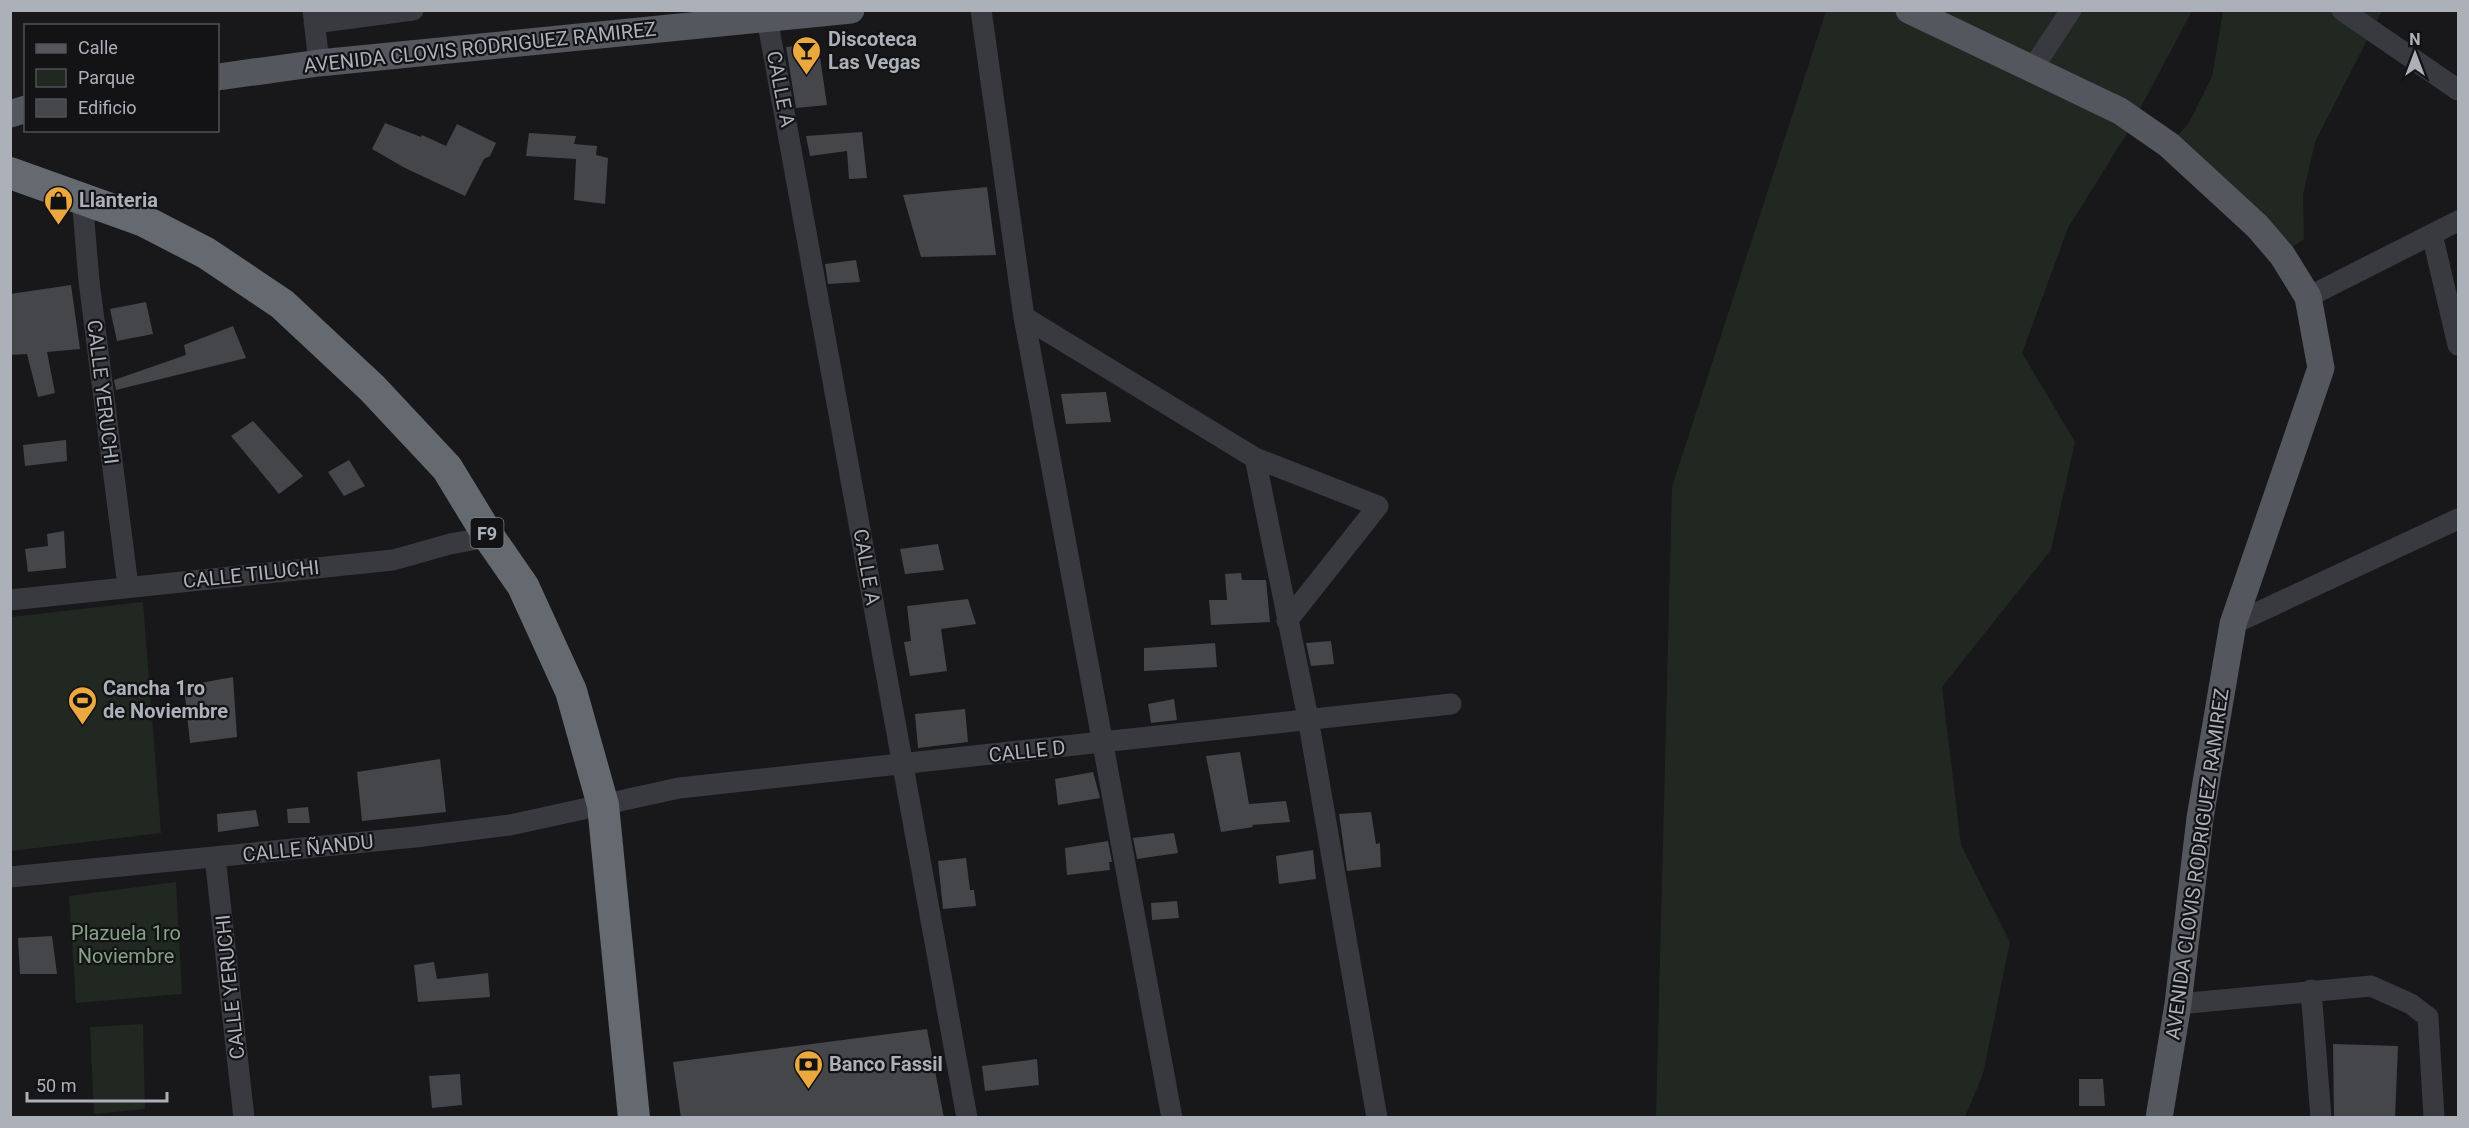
<svg xmlns="http://www.w3.org/2000/svg" width="2469" height="1128" viewBox="0 0 2469 1128" font-family="Roboto,sans-serif">
<rect width="100%" height="100%" fill="#18181a"/>
<path fill="#202821" d="M 1826,11 L 2192,11 L 2126,135 L 2068,228 L 2022,353 L 2075,442 L 2051,550 L 1942,687 L 1961,845 L 2010,942 L 1983,1074 L 1965,1117 L 1656,1118 L 1672,487 Z
M 2223,11 L 2382,11 L 2315,142 L 2303,195 L 2304,239 L 2282,255 L 2169,145 L 2189,123 L 2212,77 Z
M 143,602 L 161,833 L 11,851 L 11,617 Z
M 176,882 L 182,994 L 76,1003 L 69,896 Z
M 143,1024 L 145,1109 L 94,1114 L 90,1027 Z"/>
<path fill="#45464a" d="M 818,44 L 827,105 L 796,108 L 786,47 Z
M 385,123 L 421,137 L 422,135 L 446,146 L 457,124 L 496,143 L 490,156 L 484,159 L 465,196 L 405,168 L 372,149 Z
M 862,132 L 867,178 L 849,179 L 847,151 L 810,156 L 806,136 Z
M 529,133 L 576,136 L 574,144 L 597,146 L 596,155 L 608,158 L 605,204 L 574,200 L 576,159 L 526,156 Z
M 987,187 L 996,255 L 921,257 L 903,195 Z
M 856,260 L 860,282 L 828,284 L 825,264 Z
M 71,285 L 80,349 L 47,352 L 55,393 L 38,397 L 27,354 L 10,355 L 10,294 Z
M 146,302 L 153,334 L 117,341 L 110,309 Z
M 233,326 L 246,358 L 116,390 L 114,380 L 186,355 L 184,345 Z
M 1106,392 L 1111,422 L 1066,424 L 1061,394 Z
M 253,421 L 303,476 L 279,494 L 231,436 Z
M 66,440 L 67,461 L 25,466 L 23,445 Z
M 349,460 L 365,486 L 344,496 L 328,472 Z
M 64,531 L 66,568 L 28,572 L 25,549 L 48,546 L 47,534 Z
M 938,544 L 944,570 L 905,574 L 900,549 Z
M 1241,573 L 1242,580 L 1266,580 L 1270,622 L 1211,625 L 1209,600 L 1227,600 L 1225,574 Z
M 968,599 L 976,624 L 941,629 L 947,671 L 910,676 L 904,642 L 911,641 L 907,606 Z
M 1331,641 L 1334,664 L 1311,666 L 1306,643 Z
M 1215,643 L 1217,667 L 1144,671 L 1144,648 Z
M 233,677 L 237,737 L 190,743 L 184,686 Z
M 1174,699 L 1177,720 L 1151,723 L 1148,704 Z
M 965,709 L 968,742 L 918,748 L 915,714 Z
M 1240,752 L 1249,804 L 1286,801 L 1290,822 L 1252,825 L 1253,827 L 1221,832 L 1206,756 Z
M 440,759 L 446,812 L 362,821 L 357,772 Z
M 1093,772 L 1100,798 L 1058,805 L 1055,779 Z
M 308,807 L 310,823 L 288,823 L 287,809 Z
M 256,810 L 259,826 L 218,832 L 217,814 Z
M 1371,812 L 1376,844 L 1380,843 L 1381,867 L 1347,871 L 1339,814 Z
M 1174,833 L 1178,853 L 1137,859 L 1133,838 Z
M 1108,841 L 1112,862 L 1109,862 L 1110,870 L 1067,875 L 1065,848 Z
M 1313,850 L 1316,879 L 1279,884 L 1276,856 Z
M 966,858 L 970,890 L 974,890 L 976,906 L 943,909 L 938,861 Z
M 1177,901 L 1179,918 L 1152,920 L 1151,903 Z
M 52,936 L 57,974 L 20,974 L 18,938 Z
M 434,962 L 437,979 L 488,973 L 490,997 L 418,1002 L 414,965 Z
M 927,1029 L 944,1118 L 681,1118 L 673,1062 Z
M 2333,1044 L 2398,1046 L 2395,1118 L 2334,1118 Z
M 1037,1059 L 1039,1085 L 985,1091 L 982,1066 Z
M 460,1074 L 462,1105 L 432,1108 L 429,1076 Z
M 2079,1079 L 2103,1079 L 2105,1106 L 2079,1106 Z"/>
<g fill="none" stroke-linecap="round" stroke-linejoin="round">
<path stroke="#393a3f" stroke-width="21" d="M 313,10 L 319,63
M 771,10 L 767,18 L 967,1118
M 981,10 L 1024,317 L 1172,1118
M 2342,10 L 2458,90
M 314,23 L 413,10
M 2033,68 L 2071,10
M 82,197 L 89,281 L 128,586
M 2432,234 L 2458,345
M 2308,297 L 2458,221
M 1024,317 L 1255,458 L 1378,506 L 1287,621
M 1255,458 L 1308,718 L 1377,1118
M 10,600 L 393,560 L 450,544 L 489,537
M 2233,624 L 2458,519
M 215,857 L 244,1118
M 10,877 L 415,837 L 510,825 L 679,788 L 1451,704
M 2311,990 L 2321,1118
M 2178,1004 L 2371,986 L 2411,1004 L 2428,1017 L 2434,1118"/>
<path stroke="#55575e" stroke-width="27" d="M 1909,10 L 2120,111 L 2169,145 L 2257,226 L 2282,255 L 2308,297 L 2321,368 L 2233,624 L 2200,818 L 2178,1004 L 2159,1118
M 218,77 L 319,63 L 851,10
M 10,114 L 26,109"/>
<path stroke="#656970" stroke-width="32" d="M 10,173 L 144,221 L 206,253 L 282,304 L 372,388 L 447,468 L 489,537 L 523,586 L 571,691 L 603,805 L 634,1118"/>
</g>
<defs>
<symbol id="bar-pin" viewBox="-11 -11 22 30"><path d="M0 17L-7.5 6A9.5 9.5 0 1 1 7.5 6Z" fill="#eba83e" stroke="#131315"/><path d="M-6-5H6L.8 .8V4.5H3.5V6h-7V4.5H-.8V.8Z" fill="#111"/></symbol>
<symbol id="shop-pin" viewBox="-11 -11 22 30"><path d="M0 17L-7.5 6A9.5 9.5 0 1 1 7.5 6Z" fill="#eba83e" stroke="#131315"/><path d="M-5-2.5h2.3a2.7 3.5 0 0 1 5.4 0H5L5.5 6h-11ZM-1.5-2.5h3a1.5 2.3 0 0 0-3 0Z" fill="#111"/></symbol>
<symbol id="stadium-pin" viewBox="-11 -11 22 30"><path d="M0 17L-7.5 6A9.5 9.5 0 1 1 7.5 6Z" fill="#eba83e" stroke="#131315"/><path d="M0-5a6.5 5 0 1 0 0 10a6.5 5 0 1 0 0-10ZM-3.5-1.8h7v3.6h-7Z" fill="#111"/></symbol>
<symbol id="bank-pin" viewBox="-11 -11 22 30"><path d="M0 17L-7.5 6A9.5 9.5 0 1 1 7.5 6Z" fill="#eba83e" stroke="#131315"/><path d="M-6-4H6V4H-6ZM0-2.3a2.3 2.3 0 1 0 0 4.6a2.3 2.3 0 1 0 0-4.6Z" fill="#111"/></symbol>
</defs>
<g fill-rule="evenodd">
<use href="#bar-pin" x="790" y="34" width="33" height="45"/>
<use href="#shop-pin" x="42" y="184" width="33" height="45"/>
<use href="#stadium-pin" x="66" y="684" width="33" height="45"/>
<use href="#bank-pin" x="792" y="1048" width="33" height="45"/>
</g>
<g text-anchor="middle" dominant-baseline="central" stroke-width="4.5" stroke-linejoin="round" paint-order="stroke">
<rect fill="#131315" stroke="#7d8188" stroke-width="1.5" x="470.5" y="518" width="33" height="30" rx="4.5"/>
<g font-size="18" font-weight="bold" fill="#abb0b9">
<text x="487" y="533">F9</text>
</g>
<g font-size="20" font-weight="bold" fill="#abb0b9" stroke="#131315" text-anchor="start">
<text x="828" y="39">Discoteca<tspan x="828" dy="23">Las Vegas</tspan></text>
<text x="79" y="200">Llanteria</text>
<text x="103" y="688">Cancha 1ro<tspan x="103" dy="23">de Noviembre</tspan></text>
<text x="829" y="1064">Banco Fassil</text>
</g>
<g font-size="20" fill="#abb0b9" stroke="#131315">
<text transform="translate(480 47) rotate(-6)">AVENIDA CLOVIS RODRIGUEZ RAMIREZ</text>
<text transform="translate(781 89) rotate(79)">CALLE A</text>
<text transform="translate(103 392) rotate(83)">CALLE YERUCHI</text>
<text transform="translate(867 567) rotate(80)">CALLE A</text>
<text transform="translate(251 574) rotate(-6)">CALLE TILUCHI</text>
<text transform="translate(1027 751) rotate(-6)">CALLE D</text>
<text transform="translate(308 848) rotate(-6)">CALLE ÑANDU</text>
<text transform="translate(2197 864) rotate(-82)">AVENIDA CLOVIS RODRIGUEZ RAMIREZ</text>
<text transform="translate(230 987) rotate(-96)">CALLE YERUCHI</text>
</g>
<g font-size="20" fill="#83a383" stroke="#131315">
<text x="126" y="933">Plazuela 1ro<tspan x="126" dy="23">Noviembre</tspan></text>
</g>
</g>
<rect width="2469" height="1128" fill="none" stroke="#abb0b9" stroke-width="24"/>
<rect x="24" y="24" width="195" height="108" fill="#131315" stroke="#505257" stroke-width="1.5"/>
<rect x="36" y="44" width="30" height="9" fill="#55575e" stroke="#505257" stroke-width="1.5"/>
<text x="78" y="54" font-size="18" fill="#abb0b9">Calle</text>
<rect x="36" y="69" width="30" height="18" fill="#202821" stroke="#505257" stroke-width="1.5"/>
<text x="78" y="84" font-size="18" fill="#abb0b9">Parque</text>
<rect x="36" y="99" width="30" height="18" fill="#45464a" stroke="#505257" stroke-width="1.5"/>
<text x="78" y="114" font-size="18" fill="#abb0b9">Edificio</text>
<g transform="translate(2415 54)" stroke="#131315" stroke-width="4.5" paint-order="stroke">
<path d="M0-4.5L10 22L0 15L-10 22Z" fill="#abb0b9"/>
<text y="-9" font-size="16" font-weight="bold" text-anchor="middle" fill="#abb0b9">N</text>
</g>
<path d="M27 1092v9h140v-9" fill="none" stroke="#abb0b9" stroke-width="3"/>
<text x="36" y="1092" font-size="18" fill="#abb0b9" stroke="#131315" stroke-width="4.5" paint-order="stroke">50 m</text>
</svg>
